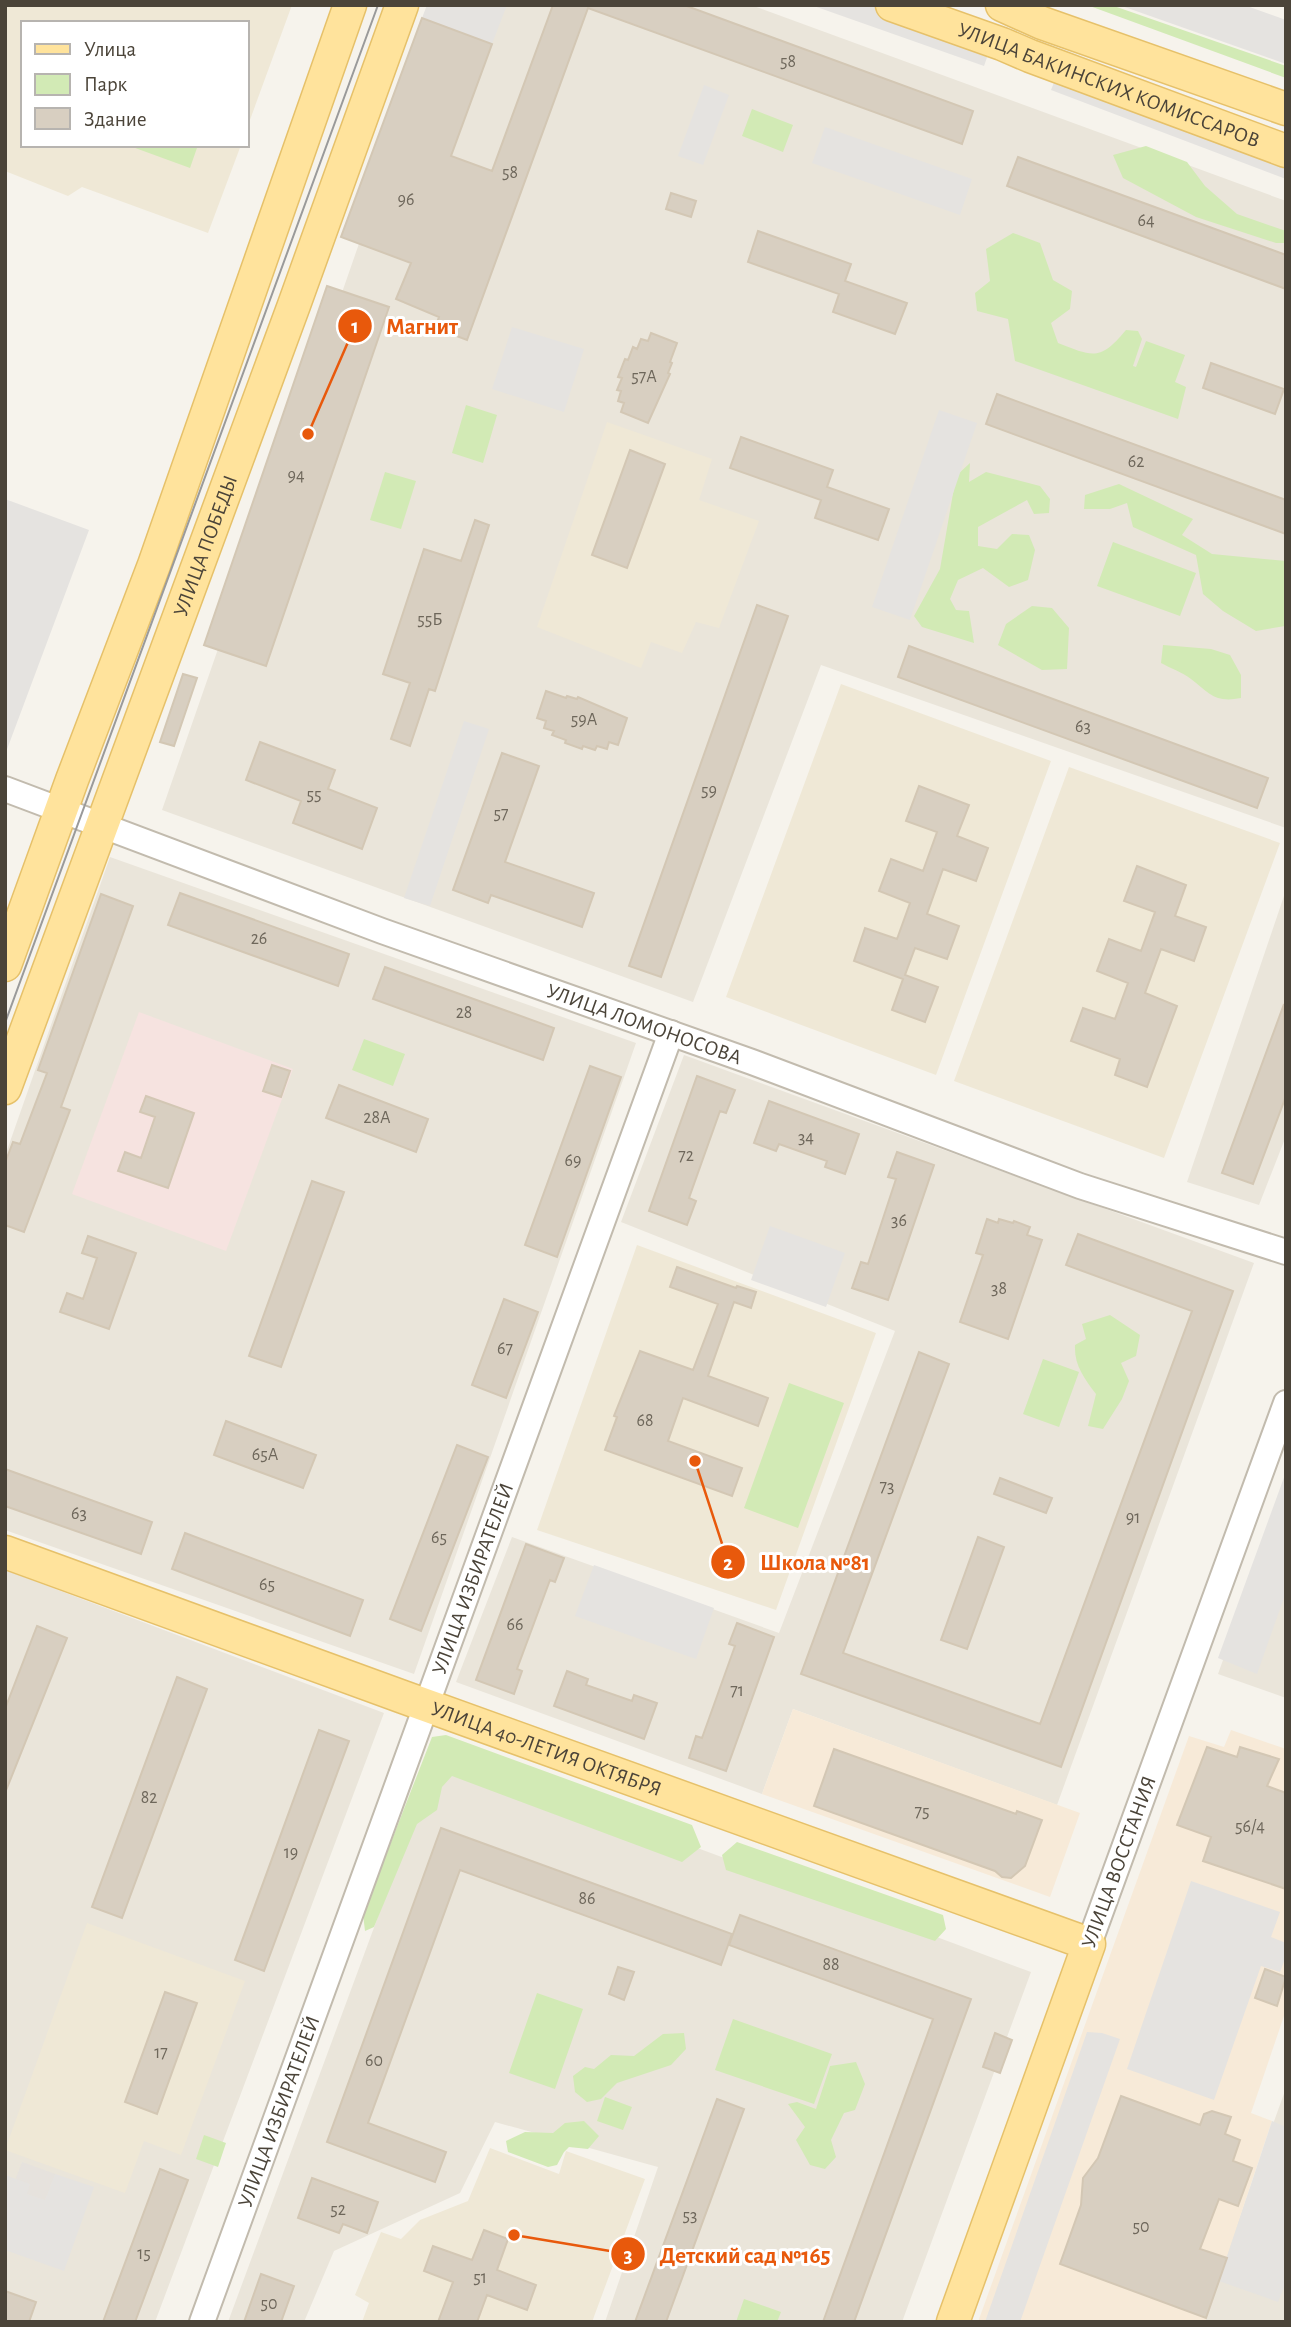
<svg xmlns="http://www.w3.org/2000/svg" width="1291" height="2327" viewBox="0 0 1291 2327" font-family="'Alegreya Sans',sans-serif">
<rect width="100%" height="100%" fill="#f6f3ec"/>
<path fill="#eae5da" d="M 442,5 L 751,5 L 1286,201 L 1286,828 L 821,665 L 693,1002 L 162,810 Z
M 110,857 L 636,1043 L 414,1674 L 5,1530 L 5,1156 Z
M 1286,890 L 1286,1136 L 1259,1205 L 1187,1182 Z
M 684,1055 L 1254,1263 L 1057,1805 L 793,1709 L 762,1794 L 456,1682 L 512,1537 L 779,1633 L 895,1331 L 621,1222 Z
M 1286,1485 L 1286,1698 L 1218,1674 Z
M 5,1570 L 384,1713 L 155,2322 L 5,2322 Z
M 439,1752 L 1031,1972 L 902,2322 L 605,2322 L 658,2167 L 495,2122 L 460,2193 L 334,2251 L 304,2322 L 228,2322 Z
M 1286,2088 L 1286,2322 L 1202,2322 Z"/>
<path fill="#f7ead8" d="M 793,1709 L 1080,1813 L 1050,1897 L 762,1794 Z
M 1231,1730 L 1286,1749 L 1286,2010 L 1251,2113 L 1272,2121 L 1205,2322 L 978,2322 L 1189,1736 L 1224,1747 Z"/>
<path fill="#e6e2dd" d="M 22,2162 L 55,2174 L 45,2200 L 27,2194 L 16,2178 Z"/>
<path fill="#efe8d6" d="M 5,5 L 292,5 L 247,128 L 247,23 L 23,23 L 23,145 L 241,145 L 208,233 L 82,187 L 68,196 L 5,171 Z
M 607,422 L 712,459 L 699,500 L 759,521 L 719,628 L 696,622 L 682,653 L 651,642 L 641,668 L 537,627 Z
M 841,684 L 1051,761 L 936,1075 L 726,997 Z
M 1069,767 L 1280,843 L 1164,1158 L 954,1081 Z
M 637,1245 L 876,1333 L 776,1610 L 537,1530 Z
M 87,1923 L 245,1981 L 181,2155 L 144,2141 L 125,2193 L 5,2150 Z
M 490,2148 L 559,2174 L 566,2151 L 645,2179 L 592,2322 L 362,2322 L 369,2303 L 355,2295 L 381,2232 L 401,2239 L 420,2220 L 468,2201 Z"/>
<path fill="#f6e3e0" d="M 139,1012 L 293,1069 L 226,1251 L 72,1194 Z"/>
<path fill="#d2eab5" d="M 1087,5 L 1111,5 L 1286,66 L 1286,78 Z
M 752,109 L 793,125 L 783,152 L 742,136 Z
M 127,145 L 198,145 L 190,168 Z
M 1146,146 L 1187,162 L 1205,186 L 1237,214 L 1286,231 L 1286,243 L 1276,243 L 1196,217 L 1123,178 L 1113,155 Z
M 1013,233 L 1040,243 L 1053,280 L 1072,291 L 1070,309 L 1051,323 L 1058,343 C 1094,357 1100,361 1126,330 L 1138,331 L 1142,339 L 1133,366 L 1136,367 L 1146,341 L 1185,355 L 1175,382 L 1186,387 L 1178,419 L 1015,361 L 1008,319 L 977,311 L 975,293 L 990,281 L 986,249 Z
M 466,405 L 497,415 L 483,463 L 452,453 Z
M 970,463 L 969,482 L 986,472 L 1040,486 L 1050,499 L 1049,513 L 1034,514 L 1027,500 L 978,527 L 978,546 L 997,549 L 1012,534 L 1029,535 L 1035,550 L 1028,580 L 1009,587 L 983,568 L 958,580 L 950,599 L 956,610 L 969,611 L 974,643 L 922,627 L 914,616 L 940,569 L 956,476 Z
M 385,472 L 416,481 L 401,529 L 370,520 Z
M 1119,484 L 1193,519 L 1182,535 L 1212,554 L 1286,561 L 1286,659 L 1285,626 L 1256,631 L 1223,611 L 1203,594 L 1196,555 L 1133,527 L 1127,503 L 1110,509 L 1084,509 L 1085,495 Z
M 1113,542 L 1196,573 L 1180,616 L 1097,586 Z
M 1032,606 L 1052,608 L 1069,628 L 1067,669 L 1042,670 L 998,645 L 1006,624 Z
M 1163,645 L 1211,649 L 1230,655 L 1241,675 L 1241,698 C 1215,703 1210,694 1191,679 C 1182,672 1170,668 1161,663 Z
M 364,1039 L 405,1054 L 393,1086 L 352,1070 Z
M 1110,1315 L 1140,1335 L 1136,1356 L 1121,1363 L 1129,1381 L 1122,1399 L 1103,1429 L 1088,1426 L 1096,1394 C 1084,1378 1074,1365 1075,1345 L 1086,1339 L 1082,1324 Z
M 1043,1359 L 1079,1372 L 1059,1427 L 1023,1414 Z
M 789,1383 L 844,1403 L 798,1528 L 744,1508 Z
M 446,1735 L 692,1825 L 701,1847 L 682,1862 L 452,1776 L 442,1787 L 437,1810 L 417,1824 L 374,1927 L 365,1931 L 363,1914 L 432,1737 Z
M 737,1842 L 943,1915 L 946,1929 L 935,1941 L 726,1870 L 722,1855 Z
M 537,1993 L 583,2009 L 555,2089 L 509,2073 Z
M 733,2019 L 832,2054 L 814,2104 L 715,2070 Z
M 684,2033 L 686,2049 L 671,2065 L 617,2083 L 601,2099 L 587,2102 L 575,2092 L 573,2076 L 585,2067 L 594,2069 L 611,2055 L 634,2056 L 663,2034 Z
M 856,2062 L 865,2084 L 855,2110 L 844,2113 L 831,2140 L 836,2157 L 825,2169 L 810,2165 L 796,2140 L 805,2127 L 788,2104 L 797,2102 L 816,2109 L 830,2066 Z
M 605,2097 L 632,2107 L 623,2130 L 597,2121 Z
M 584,2121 L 599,2136 L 588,2149 L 569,2147 L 564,2152 L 557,2165 L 548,2167 L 508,2152 L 506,2141 L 525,2132 L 553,2133 L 565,2123 Z
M 204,2135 L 226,2143 L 218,2167 L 196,2159 Z
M 744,2299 L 781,2312 L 777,2322 L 736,2322 Z"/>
<path fill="#e5e3e0" d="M 427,5 L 507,5 L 492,44 L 422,18 Z
M 811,5 L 873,5 L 991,46 L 984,66 Z
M 1119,5 L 1244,5 L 1286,20 L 1286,64 Z
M 1057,75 L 1286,161 L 1286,179 L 1051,90 Z
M 704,85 L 729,95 L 703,165 L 678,156 Z
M 825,127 L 972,179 L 960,215 L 812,163 Z
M 512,327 L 584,349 L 564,412 L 492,389 Z
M 939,410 L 977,423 L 910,620 L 872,607 Z
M 5,499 L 89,530 L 6,752 L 5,752 Z
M 464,721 L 489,729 L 430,906 L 404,898 Z
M 770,1226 L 845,1253 L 826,1307 L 751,1280 Z
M 1286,1472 L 1286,1592 L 1257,1674 L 1218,1658 Z
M 594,1565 L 714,1608 L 696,1659 L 575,1616 Z
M 1191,1881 L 1280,1912 L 1271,1937 L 1286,1943 L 1286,1956 L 1280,1972 L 1261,1966 L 1214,2100 L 1127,2069 Z
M 1087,2032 L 1102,2033 L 1120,2039 L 1020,2322 L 985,2322 Z
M 1272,2121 L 1286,2127 L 1286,2282 L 1278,2302 L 1219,2281 Z
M 55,2174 L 94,2187 L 64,2271 L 5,2250 L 5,2175 L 30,2184 L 27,2194 L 45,2200 Z"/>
<path fill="#d8cfc1" stroke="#d3c7b4" stroke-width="2" d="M 553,5 L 684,5 L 973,111 L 962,144 L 588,8 L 467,340 L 435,328 L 439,317 L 396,299 L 411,263 L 341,237 L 422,18 L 492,44 L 451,156 L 492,171 Z
M 1018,157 L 1286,255 L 1286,289 L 1007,186 Z
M 671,193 L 696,201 L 691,217 L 666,209 Z
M 758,231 L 851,264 L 845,281 L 907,303 L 895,334 L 833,312 L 839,294 L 748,262 Z
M 327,286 L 389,307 L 266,666 L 204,645 Z
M 651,333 L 677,343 L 670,362 L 672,363 L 668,373 L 670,374 L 648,423 L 621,412 L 624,403 L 618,401 L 621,391 L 617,390 L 622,378 L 618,377 L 625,359 L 628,360 L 633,347 L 637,349 L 641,339 L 648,341 Z
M 1211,363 L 1284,389 L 1275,414 L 1203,388 Z
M 997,394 L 1286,500 L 1286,534 L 986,424 Z
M 741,437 L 833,470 L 827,487 L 889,509 L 878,540 L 815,518 L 821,500 L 730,468 Z
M 630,450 L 665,464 L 627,568 L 592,555 Z
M 475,520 L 489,525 L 435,691 L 429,689 L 410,746 L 391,739 L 410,683 L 383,674 L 424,549 L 461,561 Z
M 757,605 L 788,616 L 661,977 L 629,966 Z
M 909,646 L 1268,778 L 1257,808 L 898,677 Z
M 183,674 L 197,678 L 174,746 L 160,742 Z
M 546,691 L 566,698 L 567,696 L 577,699 L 578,697 L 627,718 L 618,745 L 609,742 L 607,749 L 597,746 L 595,750 L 583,746 L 582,749 L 565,743 L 566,740 L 552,735 L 554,731 L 544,728 L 546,721 L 537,718 Z
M 260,742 L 335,770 L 328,789 L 377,808 L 362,849 L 293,823 L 301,801 L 246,780 Z
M 502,753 L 539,766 L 505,862 L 594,893 L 582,927 L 491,895 L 488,903 L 453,890 Z
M 919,786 L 969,805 L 957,836 L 988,848 L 976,881 L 943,869 L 927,914 L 959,926 L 947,959 L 915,948 L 905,975 L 938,987 L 925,1022 L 892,1010 L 903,979 L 854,961 L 865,928 L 897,939 L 910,903 L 879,891 L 891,859 L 923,871 L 937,832 L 906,821 Z
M 1137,866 L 1186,885 L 1175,916 L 1206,927 L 1194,961 L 1161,949 L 1145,993 L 1177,1006 L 1147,1087 L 1115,1075 L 1120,1059 L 1071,1041 L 1083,1008 L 1115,1019 L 1128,983 L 1097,971 L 1109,939 L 1141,951 L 1155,912 L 1124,901 Z
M 180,893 L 349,954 L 338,986 L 168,925 Z
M 101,894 L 133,906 L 61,1107 L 70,1110 L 24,1232 L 5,1225 L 5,1163 L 13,1142 L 20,1144 L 47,1073 L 38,1070 Z
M 385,967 L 554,1028 L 543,1060 L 373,999 Z
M 1284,1004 L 1286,1096 L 1253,1184 L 1222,1173 Z
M 272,1065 L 290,1071 L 281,1097 L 263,1091 Z
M 590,1066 L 621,1077 L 557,1257 L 525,1245 Z
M 697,1076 L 735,1090 L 726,1113 L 720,1111 L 689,1198 L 696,1201 L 687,1225 L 649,1211 Z
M 339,1085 L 428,1119 L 416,1152 L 326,1118 Z
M 146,1096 L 194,1113 L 168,1188 L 118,1171 L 125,1152 L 141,1158 L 155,1117 L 140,1112 Z
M 769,1101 L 859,1134 L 845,1174 L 825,1167 L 827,1161 L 779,1144 L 776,1151 L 754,1143 Z
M 897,1152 L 934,1165 L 888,1300 L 852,1288 L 861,1262 L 868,1264 L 896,1179 L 888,1177 Z
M 312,1181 L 344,1192 L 281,1367 L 249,1356 Z
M 987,1219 L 998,1223 L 999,1219 L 1013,1223 L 1014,1221 L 1030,1227 L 1027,1235 L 1042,1240 L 1008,1339 L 960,1322 L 983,1255 L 976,1253 Z
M 1078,1234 L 1233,1291 L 1061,1767 L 801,1674 L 919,1352 L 949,1364 L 843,1653 L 1040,1724 L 1192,1311 L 1066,1265 Z
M 88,1236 L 136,1253 L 109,1329 L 60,1312 L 67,1293 L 83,1299 L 97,1258 L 82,1253 Z
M 677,1267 L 736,1288 L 737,1286 L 756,1292 L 751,1308 L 734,1302 L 708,1376 L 768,1398 L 758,1426 L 683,1398 L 668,1441 L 742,1468 L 732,1496 L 605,1450 L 617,1417 L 614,1416 L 640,1351 L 693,1370 L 718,1304 L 670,1287 Z
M 504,1299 L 538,1312 L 506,1398 L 472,1385 Z
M 226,1421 L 316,1455 L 303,1488 L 214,1455 Z
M 457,1445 L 488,1457 L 421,1631 L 390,1619 Z
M 5,1469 L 152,1522 L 141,1554 L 5,1506 Z
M 1000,1478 L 1052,1498 L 1046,1513 L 994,1494 Z
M 185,1533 L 363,1600 L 350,1636 L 172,1569 Z
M 978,1537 L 1004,1547 L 967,1649 L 941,1640 Z
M 526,1544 L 564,1558 L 555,1582 L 550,1580 L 517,1669 L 522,1671 L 514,1694 L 476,1680 Z
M 737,1623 L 774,1637 L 726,1771 L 689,1758 L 696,1736 L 702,1738 L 735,1646 L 729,1644 Z
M 37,1626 L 67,1638 L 5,1793 L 5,1709 Z
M 567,1671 L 588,1679 L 586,1685 L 632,1701 L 634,1695 L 657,1703 L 644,1739 L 554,1706 Z
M 177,1677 L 207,1689 L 122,1918 L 92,1907 Z
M 319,1730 L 349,1741 L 264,1971 L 235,1960 Z
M 1207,1747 L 1237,1757 L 1240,1747 L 1279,1759 L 1267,1786 L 1286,1793 L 1286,1889 L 1203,1861 L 1211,1837 L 1177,1825 Z
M 834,1749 L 1016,1814 L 1017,1811 L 1042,1820 L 1025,1866 L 1011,1878 L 1002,1877 L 995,1871 L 814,1806 Z
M 441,1828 L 732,1934 L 721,1965 L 460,1870 L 368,2123 L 446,2152 L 435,2182 L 327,2142 Z
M 740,1915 L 971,1999 L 854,2322 L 823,2322 L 933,2019 L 729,1945 Z
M 618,1967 L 634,1972 L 624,2000 L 609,1994 Z
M 1265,1969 L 1286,1977 L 1277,2006 L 1255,1998 Z
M 165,1992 L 197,2003 L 157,2114 L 125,2102 Z
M 995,2033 L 1012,2040 L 1000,2073 L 983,2067 Z
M 1121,2096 L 1200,2125 L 1204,2114 L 1212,2111 L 1231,2117 L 1225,2134 L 1240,2140 L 1233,2161 L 1252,2168 L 1238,2206 L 1219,2199 L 1200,2249 L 1227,2258 L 1206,2318 L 1060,2264 L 1081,2205 L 1083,2178 L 1098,2158 Z
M 717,2099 L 744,2109 L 666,2322 L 635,2322 Z
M 160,2169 L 188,2180 L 182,2196 L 135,2322 L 103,2322 Z
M 312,2178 L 378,2202 L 367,2233 L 343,2224 L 339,2233 L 298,2218 Z
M 484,2230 L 508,2239 L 497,2270 L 536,2285 L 527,2310 L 487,2295 L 477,2322 L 438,2322 L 453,2282 L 424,2271 L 433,2246 L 472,2260 Z
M 261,2274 L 294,2286 L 281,2322 L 244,2322 Z
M 5,2291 L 36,2302 L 29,2322 L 5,2322 Z"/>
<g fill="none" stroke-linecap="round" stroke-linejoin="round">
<defs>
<g id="minor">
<path id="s1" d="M 5,789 L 382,931 L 752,1062 L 1080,1186 L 1286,1252"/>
<path d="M 1089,1944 L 1286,1403"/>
<path id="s2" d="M 202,2322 L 671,1033"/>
</g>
<g id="major">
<path id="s3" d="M 892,5 L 1002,44 L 1030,56 L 1286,151"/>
<path d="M 1002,5 L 1042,23 L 1286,109"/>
<path d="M 5,965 L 72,780 L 154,565 L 350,5"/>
<path id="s4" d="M 5,1088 L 294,305 L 402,5"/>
<path id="s5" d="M 5,1552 L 403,1697 L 1089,1944 L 953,2322"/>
</g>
</defs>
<use href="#minor" stroke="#c2bbae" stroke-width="28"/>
<use href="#major" stroke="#e6c16a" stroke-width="35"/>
<use href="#minor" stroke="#fff" stroke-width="24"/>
<use href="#major" stroke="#ffe39c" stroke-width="32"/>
<path stroke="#9a9a9a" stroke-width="2" d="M 5,1023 L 378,5"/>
</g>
<g text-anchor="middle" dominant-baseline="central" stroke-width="6" stroke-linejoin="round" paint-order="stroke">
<g font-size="18" fill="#6e675b">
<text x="788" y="62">58</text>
<text x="510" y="173">58</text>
<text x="406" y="200">96</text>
<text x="1146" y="221">64</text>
<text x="644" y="377">57А</text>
<text x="1136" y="462">62</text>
<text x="296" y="476">94</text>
<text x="430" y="620">55Б</text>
<text x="584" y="720">59А</text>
<text x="1083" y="727">63</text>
<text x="709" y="791">59</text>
<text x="314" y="795">55</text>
<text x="501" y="814">57</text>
<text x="259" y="939">26</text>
<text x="464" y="1013">28</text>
<text x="377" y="1118">28А</text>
<text x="806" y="1138">34</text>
<text x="686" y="1156">72</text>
<text x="573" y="1161">69</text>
<text x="899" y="1221">36</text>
<text x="999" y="1289">38</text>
<text x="505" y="1349">67</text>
<text x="645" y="1421">68</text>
<text x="265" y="1455">65А</text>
<text x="887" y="1487">73</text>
<text x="79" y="1514">63</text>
<text x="1133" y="1518">91</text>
<text x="439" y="1538">65</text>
<text x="267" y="1585">65</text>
<text x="515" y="1625">66</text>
<text x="737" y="1691">71</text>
<text x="149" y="1798">82</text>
<text x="922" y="1812">75</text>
<text x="1250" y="1827">56/4</text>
<text x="291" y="1853">19</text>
<text x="587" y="1899">86</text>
<text x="831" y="1965">88</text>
<text x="161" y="2053">17</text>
<text x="374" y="2061">60</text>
<text x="338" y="2210">52</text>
<text x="690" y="2216">53</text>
<text x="1141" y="2227">50</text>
<text x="144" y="2254">15</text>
<text x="480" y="2278">51</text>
<text x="269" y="2304">50</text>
</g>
<g font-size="21" fill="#4b4439" stroke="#fff">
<text stroke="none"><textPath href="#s3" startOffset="231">УЛИЦА БАКИНСКИХ КОМИССАРОВ</textPath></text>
<text stroke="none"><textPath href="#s4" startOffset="578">УЛИЦА ПОБЕДЫ</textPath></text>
<text stroke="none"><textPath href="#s1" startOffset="681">УЛИЦА ЛОМОНОСОВА</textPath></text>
<text stroke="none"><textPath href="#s2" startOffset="791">УЛИЦА ИЗБИРАТЕЛЕЙ</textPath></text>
<text stroke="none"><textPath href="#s5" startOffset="576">УЛИЦА 40-ЛЕТИЯ ОКТЯБРЯ</textPath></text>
<text transform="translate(1119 1862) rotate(-70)">УЛИЦА ВОССТАНИЯ</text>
<text stroke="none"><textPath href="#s2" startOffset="224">УЛИЦА ИЗБИРАТЕЛЕЙ</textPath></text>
</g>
</g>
<path fill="none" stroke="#e8590c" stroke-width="2.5" d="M308 434L355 326M695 1461L728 1562M514 2235L628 2254"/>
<g fill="#e8590c" stroke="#fff" stroke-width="2.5">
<circle cx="308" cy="434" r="7"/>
<circle cx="695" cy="1461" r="7"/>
<circle cx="514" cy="2235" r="7"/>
<circle cx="355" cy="326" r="18"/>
<circle cx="728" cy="1562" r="18"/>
<circle cx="628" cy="2254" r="18"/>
</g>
<g font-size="21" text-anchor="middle" font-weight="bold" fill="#fff">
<text x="355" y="333">1</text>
<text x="728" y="1570">2</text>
<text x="628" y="2262">3</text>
</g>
<g font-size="23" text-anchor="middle" font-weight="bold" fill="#e8590c" stroke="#fff" stroke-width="6" stroke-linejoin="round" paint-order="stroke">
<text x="422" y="334">Магнит</text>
<text x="815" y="1570">Школа №81</text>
<text x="745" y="2263">Детский сад №165</text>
</g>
<rect width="1291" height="2327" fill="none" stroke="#4b4439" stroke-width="14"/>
<rect x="21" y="21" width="228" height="126" fill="#ffffff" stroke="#b7b4b0" stroke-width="2"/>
<rect x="35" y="44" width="35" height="10" fill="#ffe39c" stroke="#b7b4b0" stroke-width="2"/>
<text x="84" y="56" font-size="21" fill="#4b4439">Улица</text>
<rect x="35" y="74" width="35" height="21" fill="#d2eab5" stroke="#b7b4b0" stroke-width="2"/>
<text x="84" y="91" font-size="21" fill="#4b4439">Парк</text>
<rect x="35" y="108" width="35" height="21" fill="#d8cfc1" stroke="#b7b4b0" stroke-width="2"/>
<text x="84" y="126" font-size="21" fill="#4b4439">Здание</text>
</svg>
